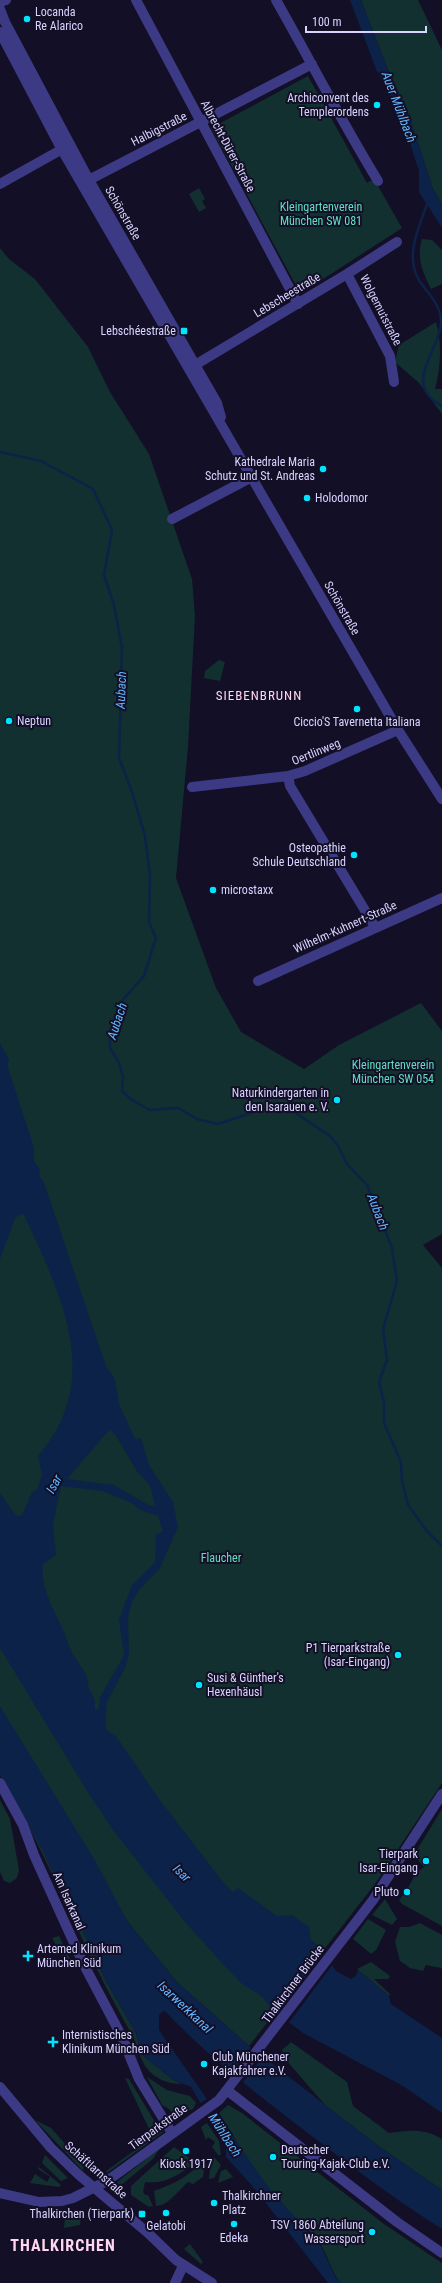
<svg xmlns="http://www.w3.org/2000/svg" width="442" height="2283" viewBox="0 0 442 2283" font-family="'Roboto Condensed',sans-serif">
<rect width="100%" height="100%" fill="#130f26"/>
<path fill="#12302f" d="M 361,0 L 418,0 L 442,50 L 442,204 L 433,189 L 409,116 L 386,65 Z
M 308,76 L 367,183 L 374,179 L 402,228 L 303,292 L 299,291 L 211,128 Z
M 199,188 L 205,199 L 202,201 L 206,208 L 199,212 L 189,194 Z
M 422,239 L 432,240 L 442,250 L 442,284 L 431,289 C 423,273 416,258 422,239 Z
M 0,248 L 9,259 L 35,279 L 88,347 L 110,392 L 149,454 L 192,579 L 195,616 L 188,747 L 176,878 L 216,988 L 241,1032 L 304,1069 L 339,1045 L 421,1003 L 442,1031 L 442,1234 L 423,1245 L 442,1268 L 442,1783 L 375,1884 L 249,2046 L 177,1982 L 127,1921 L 104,1880 L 94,1954 L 106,1981 L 136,2033 L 141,2054 L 172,2079 L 182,2084 C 169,2084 158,2080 149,2071 C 139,2060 138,2045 131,2033 C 82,1949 50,1858 0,1775 Z
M 436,322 C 442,342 441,367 435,389 L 442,389 L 442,414 L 419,383 L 395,362 L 399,345 Z
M 219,660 L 225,662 L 220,681 L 204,678 L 205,671 Z
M 0,1800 L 10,1819 L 19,1870 L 17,1878 L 10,1883 L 4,1881 L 0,1872 Z
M 442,1809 L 442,1926 L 402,1904 L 399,1900 L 403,1895 L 408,1894 L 408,1888 L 416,1873 L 424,1867 L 415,1857 L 415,1853 Z
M 385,1899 L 397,1919 L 392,1925 L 372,1915 Z
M 368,1919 L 386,1930 L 376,1950 L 371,1954 L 353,1939 Z
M 420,1923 L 442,1935 L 442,1970 L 441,1968 L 426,1965 L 423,1971 L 410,1968 L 400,1961 L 395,1942 L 400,1927 L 409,1927 Z
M 59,1936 L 72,1963 L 69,1968 L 52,1938 Z
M 371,1962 L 390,1976 L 388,1979 L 374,1979 L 390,1994 L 389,1996 L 357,1969 Z
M 291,2042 L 347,2082 L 353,2106 L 389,2133 C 408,2130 426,2128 442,2139 L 442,2190 L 377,2145 L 325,2105 L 286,2060 L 282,2050 Z
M 147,2077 L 167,2090 L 190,2096 L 196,2103 L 193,2109 L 174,2116 L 169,2109 L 162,2105 Z
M 125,2078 L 129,2079 L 155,2122 L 155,2127 L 150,2131 Z
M 228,2105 L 242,2113 L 384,2224 L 442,2263 L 442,2283 L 341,2283 C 331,2272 329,2258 321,2245 C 312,2231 297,2221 285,2208 C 260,2179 239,2146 219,2113 Z
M 35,2120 L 51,2128 L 84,2165 L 83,2171 Z
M 207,2123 L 219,2141 L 221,2155 L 218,2155 L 212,2147 L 215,2142 L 208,2137 L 206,2140 L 201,2127 Z
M 164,2129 L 162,2133 L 107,2173 L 106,2171 Z
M 174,2147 L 195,2162 C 181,2174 165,2185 145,2182 L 143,2192 L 145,2195 L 148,2195 L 153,2206 L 149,2207 L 131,2195 L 131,2186 Z
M 160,2148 L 153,2159 L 120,2186 L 117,2182 Z
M 45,2155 L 68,2178 L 61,2181 L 42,2163 Z
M 206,2157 L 203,2177 L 193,2184 L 188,2182 C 179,2190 168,2206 156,2206 L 154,2191 C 174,2184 192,2175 206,2157 Z
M 214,2157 L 221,2165 L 214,2178 L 209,2179 L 210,2167 Z
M 39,2167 L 61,2185 L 59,2187 L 30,2183 L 35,2174 L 47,2182 L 50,2177 L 38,2169 Z
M 226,2169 L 233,2177 L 218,2183 L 221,2171 Z
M 78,2214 L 81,2214 L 80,2225 L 64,2228 L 65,2218 Z
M 190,2244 L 203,2262 L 201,2264 L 184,2249 Z"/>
<path fill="#0c2248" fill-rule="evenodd" d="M 350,0 L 361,0 L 386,65 L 409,116 L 433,189 L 442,204 L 442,228 L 419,192 L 419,171 L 408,137 L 390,95 L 376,69 Z
M 0,1043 L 9,1060 L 7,1065 L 34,1148 L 34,1161 L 39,1168 L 40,1178 L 43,1180 L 106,1366 L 115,1379 L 119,1404 L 135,1439 L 141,1438 L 149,1465 L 173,1502 L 178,1527 L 160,1568 L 140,1589 L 132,1602 L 128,1617 L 129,1654 L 125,1668 L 107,1702 L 105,1720 L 106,1730 L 116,1736 L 159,1799 L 223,1882 L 233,1892 L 238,1888 L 277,1916 L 292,1915 L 309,1927 L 311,1940 L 321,1948 L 336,1971 L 351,1979 L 356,1976 L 358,1970 L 389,1996 L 391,2004 L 442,2038 L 442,2113 L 403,2086 L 303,2033 L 271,2009 L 263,1997 L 242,1984 L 221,1962 L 185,1922 L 113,1830 L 87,1791 L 0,1648 L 0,1493 L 16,1516 L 22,1515 L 32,1492 L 37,1490 L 42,1475 L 38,1456 C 105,1378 60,1293 23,1213 L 15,1218 L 0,1259 ZM 109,1430 L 115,1434 L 138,1473 L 150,1485 L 155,1506 L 149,1505 L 114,1485 L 67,1479 ZM 61,1486 L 102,1491 L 132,1503 L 140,1510 L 158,1516 L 163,1532 L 156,1534 L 155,1562 L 132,1585 L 125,1603 L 119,1620 L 124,1655 L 100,1697 L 99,1708 L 95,1710 L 95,1700 L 88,1687 C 91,1674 74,1660 70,1648 C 62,1621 39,1593 43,1564 L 56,1555 L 53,1525 Z
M 0,1706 L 96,1862 L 127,1921 L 177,1982 L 249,2046 L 377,2145 L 442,2190 L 442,2229 C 397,2201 355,2169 313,2137 C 261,2097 210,2059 165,2011 L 162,2012 L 159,2015 L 159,2030 L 268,2187 L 321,2246 L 335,2276 L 341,2283 L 328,2283 L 254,2188 L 226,2157 L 226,2146 L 191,2087 L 172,2079 L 141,2054 L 136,2033 L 106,1981 L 67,1898 L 63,1897 L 44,1853 L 0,1775 Z"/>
<path fill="#130f26" d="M 325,1951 L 333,1964 L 288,2024 L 276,2015 Z
M 252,2046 L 264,2055 L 241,2085 L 229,2076 Z
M 210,2097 L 220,2112 L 209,2120 L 199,2104 Z"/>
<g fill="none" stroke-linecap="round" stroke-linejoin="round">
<path stroke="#0c2248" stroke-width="2.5" d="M 428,201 C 420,226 404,255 419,280 C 427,293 440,303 441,320 C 441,352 400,383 442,406
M 0,452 L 41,461 L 93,489 L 112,530 L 104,575 L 114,605 L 122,648 L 119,758 L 132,792 L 145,836 L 150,875 L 149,922 L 156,938 L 144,976 L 120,1003 L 110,1037 L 110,1048 L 119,1063 L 123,1076 L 122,1091 L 132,1100 L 150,1110 L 178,1108 L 197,1119 L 218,1124 L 281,1103 L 330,1136 L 338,1146 L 347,1164 L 367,1185 L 392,1248 L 397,1281 L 383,1329 L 387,1360 L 379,1382 L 384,1402 L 384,1423 L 401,1462 L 402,1481 L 408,1505 L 427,1531 L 442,1546"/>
<path stroke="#3d3a85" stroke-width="10" d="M 136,0 L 298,304
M 276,0 C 310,60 342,122 378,181
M 0,2 L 6,0
M 0,9 L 5,22 L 89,180 L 217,403 L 221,417
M 0,32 L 62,150 L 398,730 L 442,799
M 83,183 L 312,64
M 0,184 L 66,147
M 347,274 L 390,356 L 394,382
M 190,368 L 347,274 L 397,242
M 172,519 L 252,477
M 288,776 L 290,786 L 375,927
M 192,787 L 288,776 L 305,771 L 398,730
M 258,981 L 442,898
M 0,1783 L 23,1825 L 34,1855 L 84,1965 L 122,2037 L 139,2079 L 172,2133
M 0,2087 L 51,2148 L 79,2175 L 148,2233 L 176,2260 L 212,2283
M 228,2091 L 397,2222 L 442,2253
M 0,2193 L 39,2202 L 62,2201 L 73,2198 L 107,2181 L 219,2100 L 373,1900 L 442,1794
M 175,2283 L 183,2266"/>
</g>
<g fill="#00e5ff" stroke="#130f26" stroke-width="1.5">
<circle cx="27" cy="19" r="4"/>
<circle cx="377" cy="105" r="4"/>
<rect x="180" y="327" width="8" height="8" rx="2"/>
<circle cx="323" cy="469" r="4"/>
<circle cx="307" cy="498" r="4"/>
<circle cx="357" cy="709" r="4"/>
<circle cx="9" cy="721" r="4"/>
<circle cx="354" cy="855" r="4"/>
<circle cx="213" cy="890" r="4"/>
<circle cx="337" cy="1100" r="4"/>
<circle cx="398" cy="1655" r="4"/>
<circle cx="199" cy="1685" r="4"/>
<circle cx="426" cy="1861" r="4"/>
<circle cx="407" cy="1892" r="4"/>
<path d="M26 1950h4v4h4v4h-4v4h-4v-4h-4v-4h4z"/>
<path d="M51 2036h4v4h4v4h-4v4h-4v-4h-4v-4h4z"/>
<circle cx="204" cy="2064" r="4"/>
<circle cx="186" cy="2151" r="4"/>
<circle cx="273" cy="2157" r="4"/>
<circle cx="214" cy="2203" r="4"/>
<circle cx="166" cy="2213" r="4"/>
<rect x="138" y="2210" width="8" height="8" rx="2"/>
<circle cx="234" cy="2224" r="4"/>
<circle cx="372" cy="2232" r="4"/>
</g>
<g text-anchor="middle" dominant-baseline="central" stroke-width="4" stroke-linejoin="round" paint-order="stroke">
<g font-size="12" fill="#d9d4ff" stroke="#130f26" text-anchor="start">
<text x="35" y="12">Locanda<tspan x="35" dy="14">Re Alarico</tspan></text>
<text x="369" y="98" text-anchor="end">Archiconvent des<tspan x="369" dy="14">Templerordens</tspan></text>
<text x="176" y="331" text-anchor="end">Lebschéestraße</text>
<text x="315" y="462" text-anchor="end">Kathedrale Maria<tspan x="315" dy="14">Schutz und St. Andreas</tspan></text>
<text x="315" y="498">Holodomor</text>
<text x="17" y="721">Neptun</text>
<text x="357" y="722" text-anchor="middle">Ciccio'S Tavernetta Italiana</text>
<text x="346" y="848" text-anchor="end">Osteopathie<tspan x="346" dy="14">Schule Deutschland</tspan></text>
<text x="221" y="890">microstaxx</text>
<text x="329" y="1093" text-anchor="end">Naturkindergarten in<tspan x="329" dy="14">den Isarauen e. V.</tspan></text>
<text x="390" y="1648" text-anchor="end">P1 Tierparkstraße<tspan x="390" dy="14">(Isar-Eingang)</tspan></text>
<text x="207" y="1678">Susi &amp; Günther's<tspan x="207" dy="14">Hexenhäusl</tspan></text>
<text x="418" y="1854" text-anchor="end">Tierpark<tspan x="418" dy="14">Isar-Eingang</tspan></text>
<text x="399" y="1892" text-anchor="end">Pluto</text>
<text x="37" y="1949">Artemed Klinikum<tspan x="37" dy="14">München Süd</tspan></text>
<text x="62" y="2035">Internistisches<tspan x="62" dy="14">Klinikum München Süd</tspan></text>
<text x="212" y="2057">Club Münchener<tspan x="212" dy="14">Kajakfahrer e.V.</tspan></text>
<text x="281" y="2150">Deutscher<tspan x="281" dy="14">Touring-Kajak-Club e.V.</tspan></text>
<text x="186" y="2164" text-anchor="middle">Kiosk 1917</text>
<text x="222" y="2196">Thalkirchner<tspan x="222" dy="14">Platz</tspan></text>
<text x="134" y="2214" text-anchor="end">Thalkirchen (Tierpark)</text>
<text x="364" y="2225" text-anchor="end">TSV 1860 Abteilung<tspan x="364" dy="14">Wassersport</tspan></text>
<text x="166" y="2226" text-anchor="middle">Gelatobi</text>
<text x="234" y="2238" text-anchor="middle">Edeka</text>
</g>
<g font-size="12" fill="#d9d4ff" stroke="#130f26">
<text transform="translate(159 129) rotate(-27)">Halbigstraße</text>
<text transform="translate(228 146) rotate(62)">Albrecht-Dürer-Straße</text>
<text transform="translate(123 213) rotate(60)">Schönstraße</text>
<text transform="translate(287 295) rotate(-31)">Lebscheestraße</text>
<text transform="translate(381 310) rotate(63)">Wolgemutstraße</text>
<text transform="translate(342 608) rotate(60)">Schönstraße</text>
<text transform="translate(316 752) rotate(-22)">Oertlinweg</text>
<text transform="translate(345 927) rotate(-24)">Wilhelm-Kuhnert-Straße</text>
<text transform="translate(69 1901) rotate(66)">Am Isarkanal</text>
<text transform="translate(293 1984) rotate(-53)">Thalkirchner Brücke</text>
<text transform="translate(158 2127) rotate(-36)">Tierparkstraße</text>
<text transform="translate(96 2170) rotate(42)">Schäftlarnstraße</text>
</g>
<g font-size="12" fill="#5fe0c0" stroke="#130f26">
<text x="321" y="207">Kleingartenverein<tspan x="321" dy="14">München SW 081</tspan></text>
<text x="393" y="1065">Kleingartenverein<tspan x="393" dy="14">München SW 054</tspan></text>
<text x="221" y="1558">Flaucher</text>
</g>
<g font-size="13" font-style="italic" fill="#62b6ff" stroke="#130f26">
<text transform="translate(399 107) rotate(69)">Auer Mühlbach</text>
<text transform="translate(121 690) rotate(-88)">Aubach</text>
<text transform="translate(117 1021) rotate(-72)">Aubach</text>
<text transform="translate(378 1212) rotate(69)">Aubach</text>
<text transform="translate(54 1484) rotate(-62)">Isar</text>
<text transform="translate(182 1873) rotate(44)">Isar</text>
<text transform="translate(185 2007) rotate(43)">Isarwerkkanal</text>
<text transform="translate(225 2135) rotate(57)">Mühlbach</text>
</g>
<g font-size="13" letter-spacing="1" fill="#ffd6f0" stroke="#130f26">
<text x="259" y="695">SIEBENBRUNN</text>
</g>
<g font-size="16" font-weight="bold" letter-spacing="1" fill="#ffd6f0" stroke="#130f26">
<text x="63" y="2245">THALKIRCHEN</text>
</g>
</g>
<path d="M306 26v6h120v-6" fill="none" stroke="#d9d4ff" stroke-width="2"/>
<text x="312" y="26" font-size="12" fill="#d9d4ff" stroke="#130f26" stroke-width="3" paint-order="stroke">100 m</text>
</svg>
